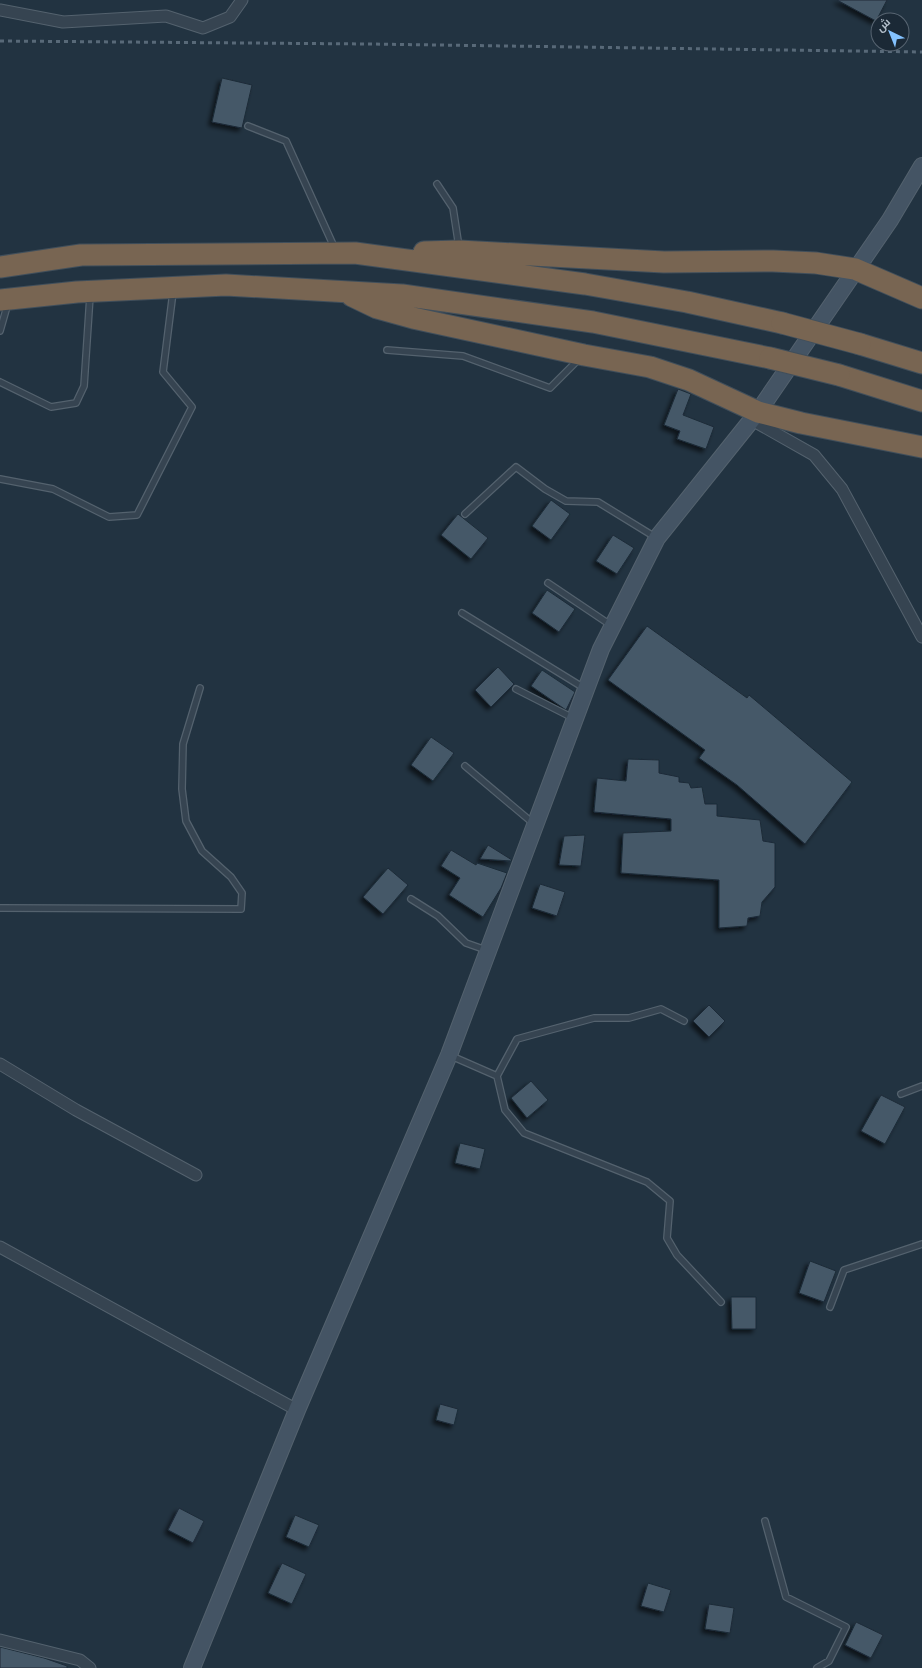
<svg xmlns="http://www.w3.org/2000/svg" width="922" height="1668" viewBox="0 0 922 1668" font-family="Roboto,Cairo,sans-serif">
<defs>
<filter id="shadow"><feDropShadow dx="-3.5" dy="3.5" stdDeviation="2" flood-color="#0009"/></filter>
</defs>
<rect width="100%" height="100%" fill="#223341"/>
<path fill="#455968" stroke="#1d2b38" filter="url(#shadow)" d="M 837,0 L 887,0 L 876,21 Z
M 222,78 L 252,85 L 242,128 L 212,122 Z
M 678,389 L 691,394 L 683,415 L 714,427 L 706,449 L 677,439 L 680,431 L 664,425 Z
M 551,500 L 570,514 L 551,540 L 532,526 Z
M 458,514 L 488,538 L 471,559 L 441,535 Z
M 613,535 L 634,548 L 617,574 L 596,561 Z
M 547,590 L 575,609 L 559,632 L 532,613 Z
M 647,626 L 747,698 L 749,695 L 852,782 L 805,844 L 737,785 L 699,758 L 705,750 L 608,680 Z
M 498,667 L 514,684 L 491,707 L 475,690 Z
M 542,670 L 575,692 L 566,710 L 531,686 Z
M 431,737 L 454,753 L 433,781 L 411,765 Z
M 628,759 L 659,760 L 659,773 L 679,777 L 679,782 L 689,783 L 691,788 L 702,787 L 705,804 L 717,804 L 717,816 L 760,820 L 763,841 L 775,843 L 775,887 L 762,902 L 760,916 L 748,918 L 747,926 L 719,928 L 719,880 L 621,873 L 623,833 L 671,831 L 671,819 L 594,812 L 597,778 L 626,781 Z
M 585,835 L 581,866 L 559,865 L 564,836 Z
M 488,845 L 512,860 L 511,861 L 480,859 Z
M 451,850 L 476,865 L 477,863 L 507,873 L 501,888 L 483,917 L 449,895 L 460,878 L 441,866 Z
M 388,868 L 408,885 L 383,914 L 363,897 Z
M 540,884 L 565,892 L 557,916 L 532,908 Z
M 709,1005 L 725,1021 L 709,1037 L 693,1021 Z
M 531,1081 L 548,1100 L 527,1118 L 511,1098 Z
M 881,1095 L 905,1107 L 885,1144 L 861,1131 Z
M 460,1143 L 485,1149 L 480,1169 L 455,1163 Z
M 810,1261 L 836,1271 L 824,1302 L 799,1293 Z
M 731,1297 L 756,1297 L 756,1329 L 732,1329 Z
M 440,1404 L 458,1409 L 454,1425 L 436,1420 Z
M 179,1508 L 204,1521 L 193,1543 L 168,1530 Z
M 295,1515 L 319,1525 L 309,1547 L 286,1537 Z
M 282,1563 L 306,1574 L 292,1604 L 268,1593 Z
M 648,1583 L 671,1590 L 664,1612 L 641,1606 Z
M 709,1604 L 734,1608 L 730,1633 L 705,1629 Z
M 856,1622 L 883,1635 L 871,1658 L 845,1645 Z
M 0,1647 L 44,1658 L 67,1666 L 67,1668 L 0,1668 Z"/>
<g fill="none" stroke-linecap="round" stroke-linejoin="round">
<defs>
<path id="lane" d="M 248,126 L 286,141 L 335,249
M 437,184 L 453,208 L 459,247
M 0,331 L 8,303
M 387,350 L 463,356 L 550,388 L 579,359
M 0,382 L 51,407 L 76,403 L 84,386 L 90,296
M 0,479 L 53,489 L 109,517 L 137,515 L 192,407 L 163,372 L 173,292
M 465,514 L 516,467 L 545,489 L 566,501 L 598,502 L 655,537
M 548,583 L 612,626
M 462,613 L 584,688
M 516,689 L 573,718
M 465,766 L 534,824
M 411,899 L 438,916 L 466,943 L 486,950
M 0,908 L 241,909 L 242,893 L 231,877 L 202,851 L 186,821 L 182,789 L 183,744 L 200,688
M 449,1055 L 497,1076 L 505,1110 L 524,1133 L 647,1182 L 670,1201 L 667,1238 L 677,1255 L 721,1302
M 497,1076 L 517,1039 L 594,1018 L 629,1018 L 661,1009 L 684,1021
M 901,1094 L 922,1086
M 830,1307 L 844,1270 L 922,1244
M 765,1521 L 786,1597 L 846,1627 L 829,1661 L 817,1668"/>
<path id="street" d="M 0,10 L 63,22 L 166,16 L 203,28 L 230,17 L 242,0
M 752,420 L 814,455 L 842,489 L 922,637
M 0,1064 L 76,1110 L 196,1175
M 0,1247 L 297,1410
M 0,1640 L 80,1660 L 90,1668"/>
<path id="secondary" d="M 192,1668 L 297,1410 L 449,1055 L 601,649 L 657,538 L 758,412 L 890,220 L 922,166"/>
<path id="highway" d="M 424,252 L 459,251 L 664,262 L 773,261 L 816,263 L 855,269 L 922,298
M 0,267 L 81,255 L 355,253 L 585,284 L 687,302 L 782,323
M 352,296 L 377,308 L 413,318 L 584,355 L 650,367 L 689,380 L 758,412 L 801,423 L 922,447
M 0,300 L 77,292 L 226,285 L 402,295 L 593,322 L 770,358
M 860,344 L 922,363
M 839,375 L 922,401"/>
</defs>
<use href="#lane" stroke="#54626e" stroke-width="8"/>
<use href="#street" stroke="#54626e" stroke-width="13"/>
<use href="#secondary" stroke="#54626e" stroke-width="18"/>
<use href="#highway" stroke="#414f5b" stroke-width="23"/>
<use href="#lane" stroke="#364451" stroke-width="5.5"/>
<use href="#street" stroke="#364451" stroke-width="11"/>
<use href="#secondary" stroke="#445464" stroke-width="16"/>
<use href="#highway" stroke="#786552" stroke-width="21"/>
<path stroke="#586978" stroke-width="3" stroke-dasharray="4 4" stroke-linecap="butt" d="M 0,41 L 368,44 L 922,52"/>
<defs>
<path id="highway-bridge" d="M 782,323 L 860,344
M 770,358 L 839,375"/>
</defs>
<use href="#highway-bridge" stroke="#414f5b" stroke-width="23" stroke-linecap="butt"/>
<use href="#highway-bridge" stroke="#786552" stroke-width="21"/>
</g>
<g transform="translate(890 32) rotate(317)"><circle r="19" fill="#1b2936" stroke="#586572"/>
<path d="M0-3L7 15L0 10L-7 15Z" fill="#84c2ff"/>
<text y="-6" font-size="11" font-weight="bold" text-anchor="middle" fill="#b3bfcb">ش</text>
</g>
</svg>
